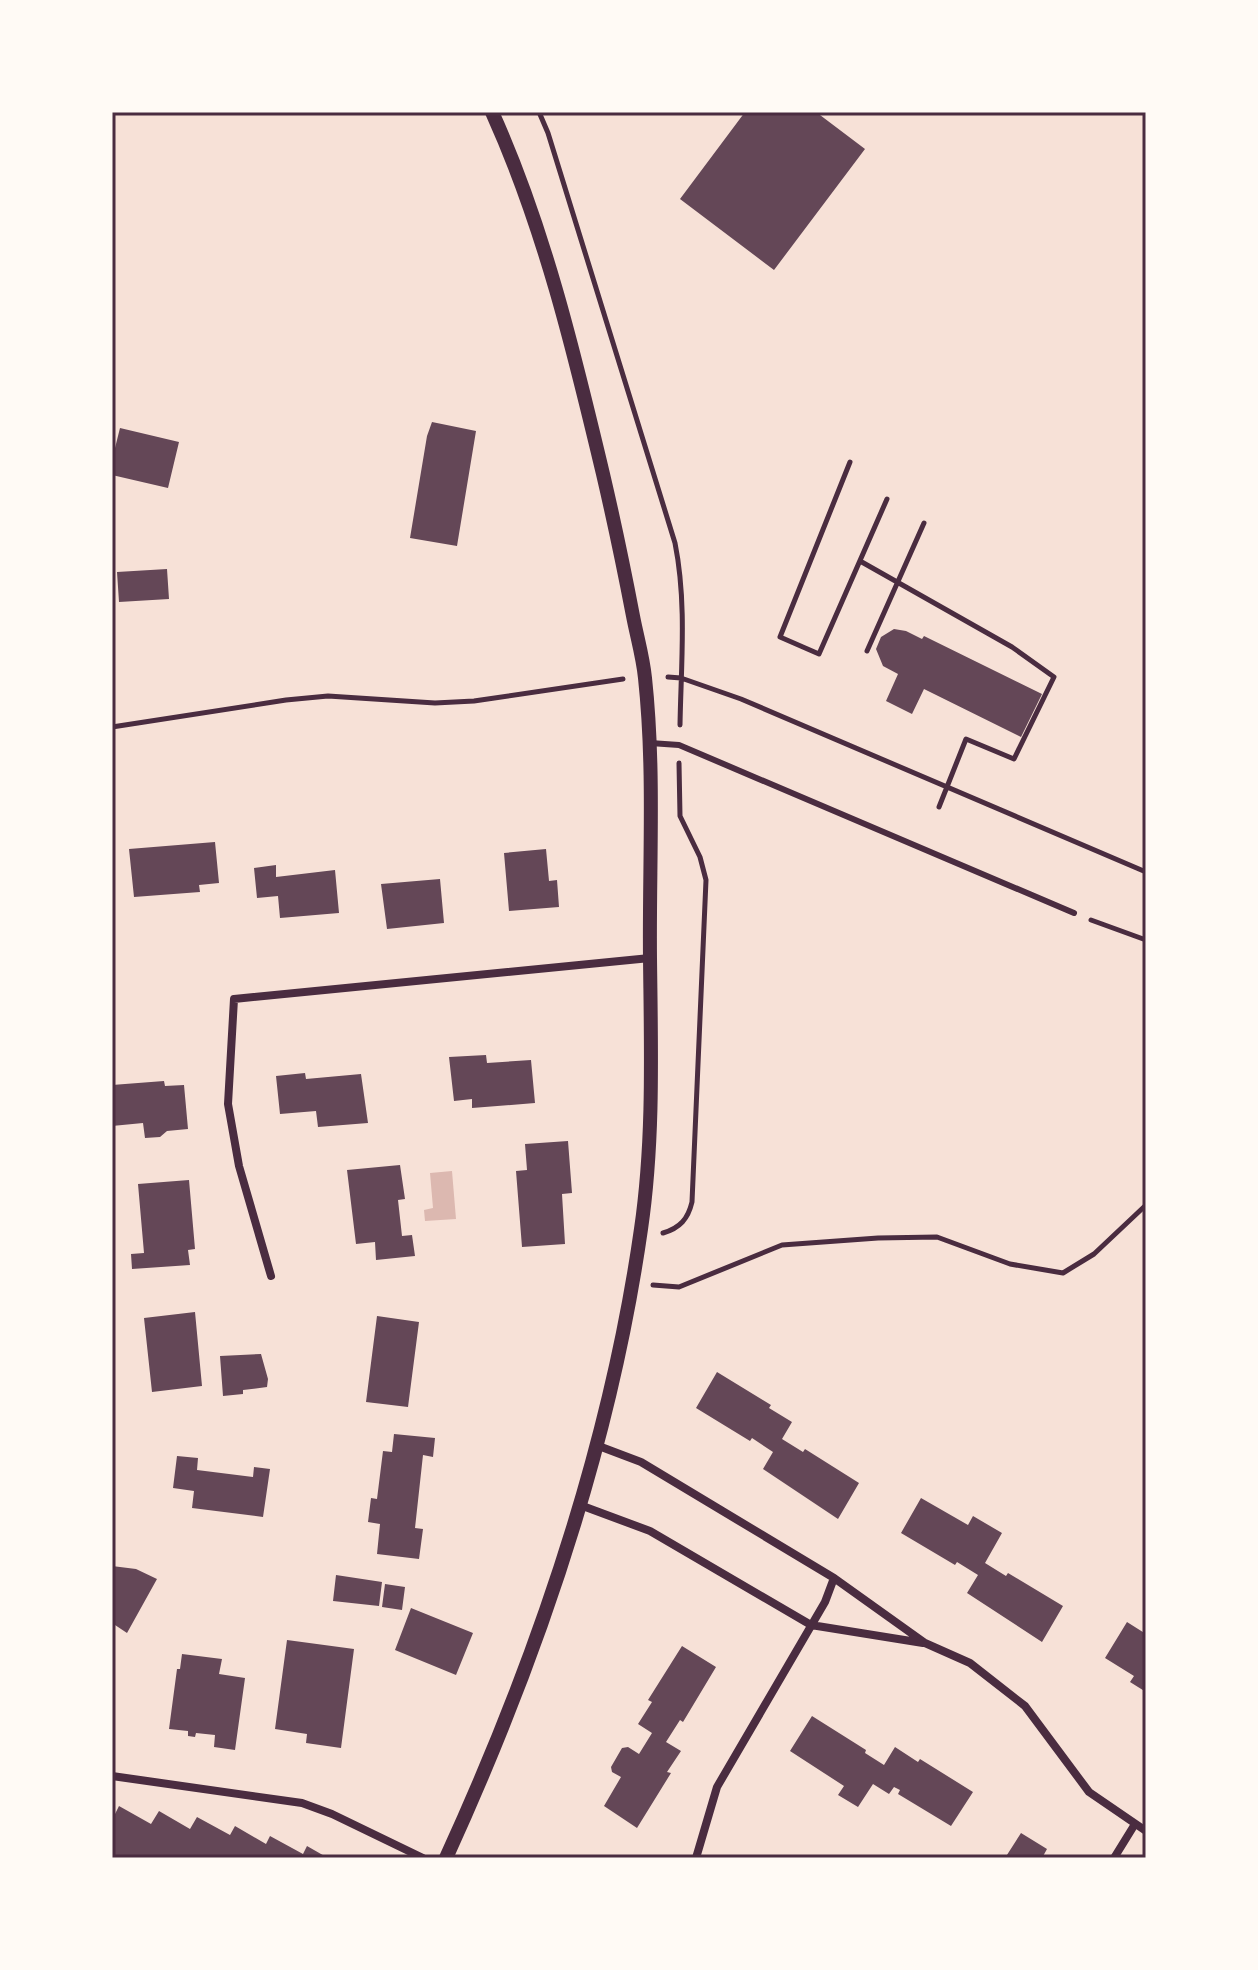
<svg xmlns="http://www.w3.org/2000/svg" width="1258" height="1970" viewBox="0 0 1258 1970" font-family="'IBM Plex Sans',sans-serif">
<rect width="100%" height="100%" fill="#f7e1d7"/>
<path fill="#dcb8b0" d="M 452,1171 L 456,1219 L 425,1221 L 424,1210 L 433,1208 L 430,1173 Z"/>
<path fill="#644757" d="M 745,112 L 753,115 L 755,112 L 816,112 L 865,149 L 774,270 L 680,199 Z
M 432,422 L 476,431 L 457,546 L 410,538 L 427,436 Z
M 120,428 L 179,442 L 168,488 L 112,475 L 112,460 Z
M 167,569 L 169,599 L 119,602 L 117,572 Z
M 894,629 L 906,631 L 922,639 L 924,636 L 1042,694 L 1021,737 L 924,689 L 912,714 L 886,701 L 898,674 L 883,666 L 876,649 L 881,637 Z
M 215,842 L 219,883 L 199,885 L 200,892 L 134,897 L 129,849 Z
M 546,849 L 549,881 L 557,880 L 559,907 L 509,911 L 504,853 Z
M 276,865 L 276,877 L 335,870 L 339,913 L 280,918 L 278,896 L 257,898 L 254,868 Z
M 440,879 L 444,923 L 387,929 L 381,884 Z
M 486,1055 L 487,1063 L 531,1060 L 535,1103 L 472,1108 L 472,1099 L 454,1101 L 449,1057 Z
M 305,1073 L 306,1079 L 361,1074 L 368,1123 L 318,1127 L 316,1111 L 280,1114 L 276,1076 Z
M 164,1081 L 165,1086 L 184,1085 L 188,1129 L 167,1131 L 160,1137 L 145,1138 L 143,1123 L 112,1126 L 112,1085 Z
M 568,1141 L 572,1193 L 562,1194 L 565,1244 L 522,1247 L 516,1171 L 527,1170 L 525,1144 Z
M 400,1165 L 405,1199 L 398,1200 L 402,1236 L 412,1235 L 415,1256 L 376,1260 L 375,1242 L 356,1244 L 347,1170 Z
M 189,1180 L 195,1249 L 188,1250 L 190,1265 L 132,1269 L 131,1254 L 144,1253 L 138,1184 Z
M 195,1312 L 202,1386 L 152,1392 L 144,1318 Z
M 377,1316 L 419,1322 L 408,1407 L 366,1402 Z
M 261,1354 L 268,1379 L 267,1387 L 243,1390 L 243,1394 L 223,1396 L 220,1356 Z
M 717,1372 L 771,1405 L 769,1408 L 792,1422 L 782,1439 L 803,1452 L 805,1449 L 859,1483 L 838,1519 L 763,1469 L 773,1452 L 752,1438 L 750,1441 L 696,1408 Z
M 394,1434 L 435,1438 L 433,1457 L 423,1455 L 415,1528 L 423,1529 L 419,1559 L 377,1554 L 380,1524 L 368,1522 L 371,1498 L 377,1499 L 383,1451 L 392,1452 Z
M 177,1456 L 198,1458 L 197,1470 L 253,1477 L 254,1467 L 270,1469 L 263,1517 L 192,1508 L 194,1491 L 173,1488 Z
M 921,1498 L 968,1525 L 973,1516 L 1002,1533 L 985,1563 L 1006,1576 L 1008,1573 L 1063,1606 L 1042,1642 L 967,1593 L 978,1575 L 957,1562 L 955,1565 L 901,1533 Z
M 112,1566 L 136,1569 L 157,1579 L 127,1633 L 115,1625 L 112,1631 Z
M 336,1575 L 382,1582 L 379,1606 L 333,1601 Z
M 385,1584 L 405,1587 L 402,1610 L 382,1607 Z
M 411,1608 L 473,1633 L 456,1675 L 395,1650 Z
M 1127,1622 L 1146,1634 L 1146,1692 L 1130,1682 L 1134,1676 L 1105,1658 Z
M 287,1640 L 354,1649 L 341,1748 L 306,1743 L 307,1734 L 275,1729 Z
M 682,1646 L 716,1667 L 683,1722 L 680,1720 L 666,1742 L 681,1751 L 667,1772 L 671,1773 L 637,1828 L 604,1806 L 621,1777 L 612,1772 L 611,1767 L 622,1748 L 628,1747 L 639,1754 L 652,1733 L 638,1724 L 652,1702 L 648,1700 Z
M 182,1654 L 222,1659 L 219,1674 L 245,1678 L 235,1750 L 214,1747 L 215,1735 L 196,1733 L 195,1737 L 188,1736 L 188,1731 L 169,1729 L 177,1669 L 180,1669 Z
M 812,1716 L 866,1750 L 865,1753 L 884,1765 L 895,1747 L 918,1762 L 920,1759 L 973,1792 L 951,1826 L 898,1794 L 900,1790 L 894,1787 L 889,1794 L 873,1784 L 858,1807 L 838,1795 L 844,1786 L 790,1751 Z
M 119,1806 L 151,1824 L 159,1811 L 190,1829 L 197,1817 L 230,1835 L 235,1826 L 266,1844 L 270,1836 L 303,1854 L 307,1846 L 328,1858 L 116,1858 L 112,1856 L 112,1820 Z
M 1021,1833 L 1047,1849 L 1042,1858 L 1005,1858 Z"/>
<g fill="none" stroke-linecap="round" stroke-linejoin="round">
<path stroke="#4a2c40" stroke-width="5" d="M 539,112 L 548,133 L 675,543 C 687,603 681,665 680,725
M 850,462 L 780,637 L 819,654 L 887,499
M 860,561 L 1012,647 L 1054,677 L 1014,759 L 966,739 L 939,807
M 867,651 L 924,523
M 668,677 L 681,678 L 741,699 L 1146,872
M 112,727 L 286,700 L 328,696 L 435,703 L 474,701 L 623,679
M 1091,920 L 1146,940
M 663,1233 C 680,1228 688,1219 692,1202 L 706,880 L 700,857 L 680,816 L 679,763
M 653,1285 L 679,1287 L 782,1245 L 878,1238 L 937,1237 L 1010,1264 L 1063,1273 L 1094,1254 L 1146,1205"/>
<path stroke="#4a2c40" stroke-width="6" d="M 650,743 L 679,745 L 1074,913"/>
<path stroke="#4a2c40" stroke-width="8" d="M 271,1276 L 239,1166 L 228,1104 L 234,999 L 650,958
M 596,1445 L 641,1462 L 834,1578 L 925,1643 L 970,1663 L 1025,1706 L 1089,1792 L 1146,1831
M 580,1505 L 650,1531 L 811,1625 L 923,1643
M 112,1776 L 302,1803 L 332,1814 L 423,1858
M 696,1858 L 717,1787 L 825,1602 L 834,1578
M 1114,1858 L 1135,1824"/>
<path stroke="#4a2c40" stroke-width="14" d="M 446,1858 C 537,1659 610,1447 641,1229 C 654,1140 651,1049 650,958 C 649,865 655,771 645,678 C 643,657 637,637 633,616 C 624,569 614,521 603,474 C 574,352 544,227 492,112"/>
</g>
<rect width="1258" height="1970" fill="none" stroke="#fffaf5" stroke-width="228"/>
<rect x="114" y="114" width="1030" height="1742" fill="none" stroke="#4a2c40" stroke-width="3"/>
</svg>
